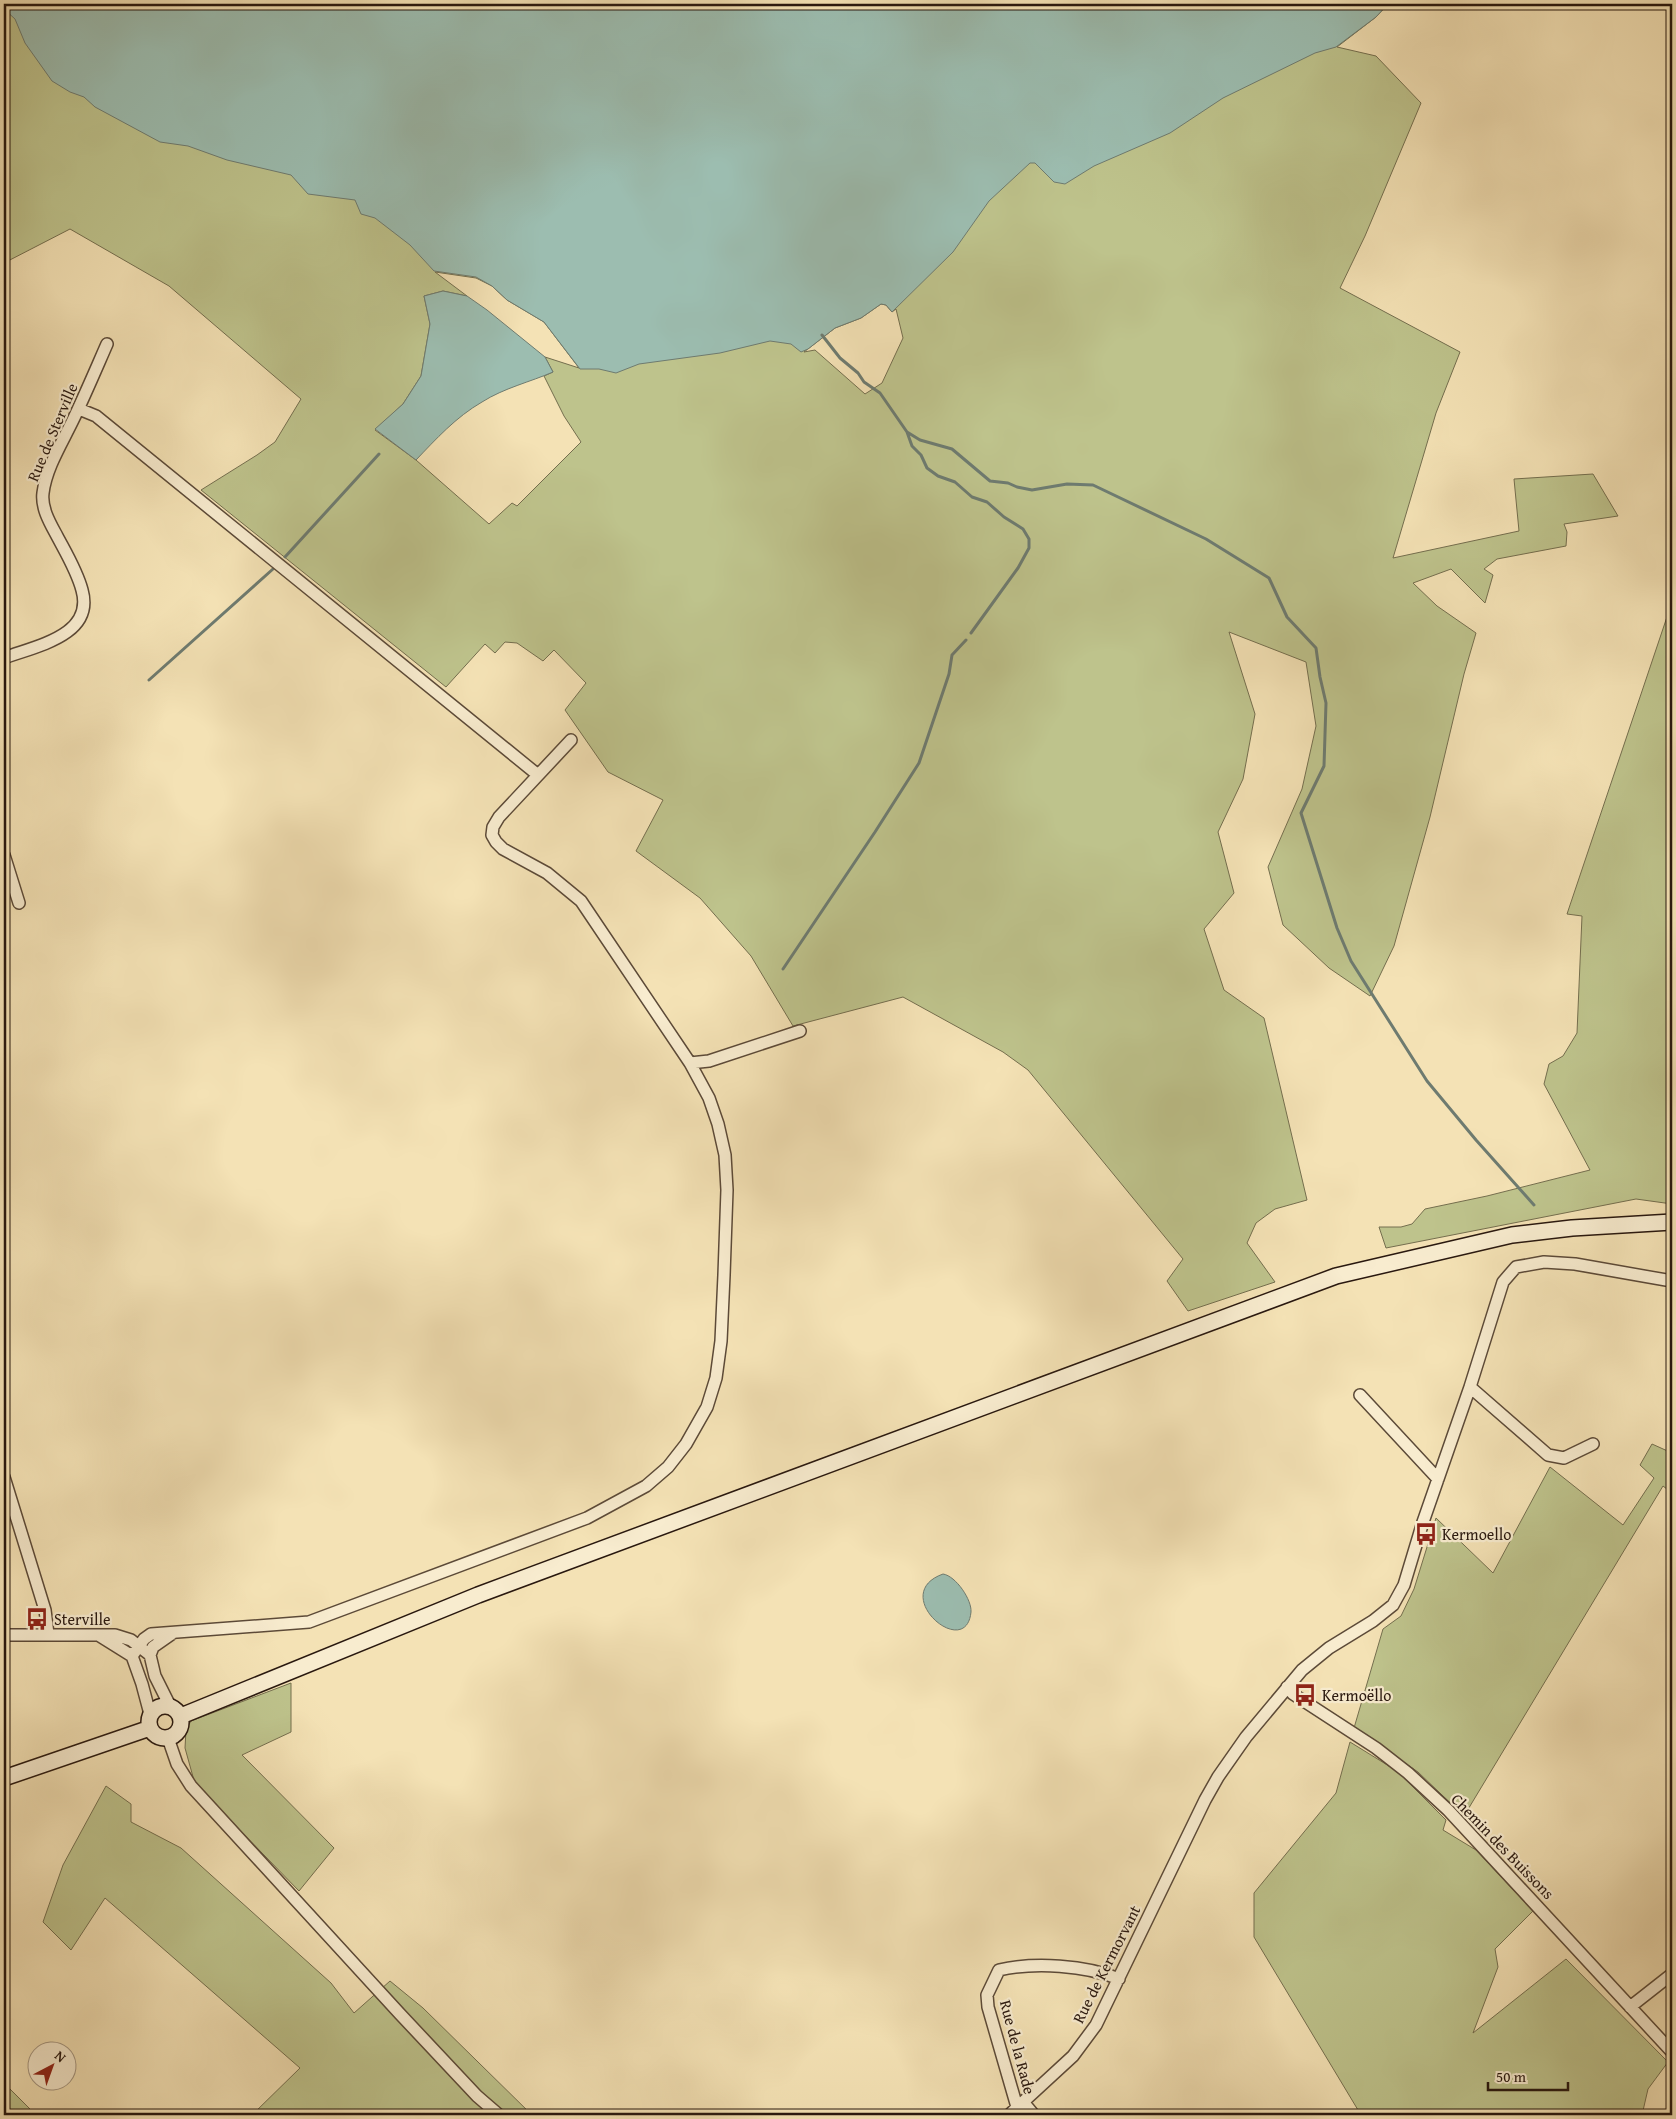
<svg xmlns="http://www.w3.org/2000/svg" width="1676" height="2119" viewBox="0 0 1676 2119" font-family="'Gentium Book Plus',serif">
<rect width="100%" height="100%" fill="#f4e2b5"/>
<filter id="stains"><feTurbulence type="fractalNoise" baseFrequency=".004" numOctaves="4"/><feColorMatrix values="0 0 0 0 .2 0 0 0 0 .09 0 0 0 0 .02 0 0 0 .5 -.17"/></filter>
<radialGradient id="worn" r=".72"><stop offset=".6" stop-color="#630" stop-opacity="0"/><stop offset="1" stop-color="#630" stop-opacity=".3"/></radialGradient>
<path fill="#bec38c" stroke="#746e4e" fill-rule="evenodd" d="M 4,4 L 1388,4 L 1376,17 L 1337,47 L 1376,56 L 1421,103 L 1365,236 L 1340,288 L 1460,352 L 1436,413 L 1393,558 L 1519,531 L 1514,479 L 1593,474 L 1618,516 L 1564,524 L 1567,532 L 1566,546 L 1497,559 L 1484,569 L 1493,575 L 1485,603 L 1451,569 L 1413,583 L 1437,606 L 1476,633 L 1464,674 L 1430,817 L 1394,946 L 1370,996 L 1329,968 L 1283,925 L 1268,867 L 1302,789 L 1316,726 L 1306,662 L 1229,632 L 1255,714 L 1243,779 L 1218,832 L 1234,893 L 1204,929 L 1224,990 L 1264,1018 L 1307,1200 L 1275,1209 L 1256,1223 L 1247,1243 L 1275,1282 L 1188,1311 L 1167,1281 L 1183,1259 L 1028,1070 L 1003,1052 L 903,997 L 793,1026 L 751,956 L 700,898 L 636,851 L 663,800 L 608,772 L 565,710 L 586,683 L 554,650 L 543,661 L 517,643 L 505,642 L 495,653 L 485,644 L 446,687 L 201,490 L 257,455 L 275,442 L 301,399 L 169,286 L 70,229 L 4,263 ZM 435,272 L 476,278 L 492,286 L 507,300 L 544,322 L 579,368 L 545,357 L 553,372 L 544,376 L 564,416 L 581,442 L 517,506 L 512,503 L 489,524 L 416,460 L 375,430 L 403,404 L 421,376 L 430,324 L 424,296 L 443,291 L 467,296 ZM 881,304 L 886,305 L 892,312 L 896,309 L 903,338 L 882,383 L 865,394 L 815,350 L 804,352 L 835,328 L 861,318 Z
M 1672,602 L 1672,1204 L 1636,1199 L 1386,1248 L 1379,1227 L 1401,1227 L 1412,1224 L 1425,1209 L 1487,1196 L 1590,1170 L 1544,1084 L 1549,1064 L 1563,1056 L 1577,1033 L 1582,916 L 1567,914 Z
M 1652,1444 L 1672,1453 L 1672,1493 L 1663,1486 L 1464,1816 L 1418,1772 L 1354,1728 L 1383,1629 L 1401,1616 L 1414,1589 L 1436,1518 L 1493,1573 L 1550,1467 L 1623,1525 L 1654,1478 L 1640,1465 Z
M 291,1683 L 291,1732 L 242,1755 L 334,1848 L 299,1891 L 195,1784 L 185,1748 L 186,1730 L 191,1721 Z
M 1350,1742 L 1397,1771 L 1446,1820 L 1443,1830 L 1476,1850 L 1533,1911 L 1495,1949 L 1498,1967 L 1473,2033 L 1566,1959 L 1668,2062 L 1648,2089 L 1642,2115 L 1361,2115 L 1254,1937 L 1254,1893 L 1336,1793 Z
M 106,1786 L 131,1804 L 131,1822 L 181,1848 L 331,1983 L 354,2013 L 390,1981 L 423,2008 L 532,2115 L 252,2115 L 300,2068 L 105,1898 L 71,1950 L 43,1922 L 63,1865 Z
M 4,2083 L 36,2115 L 4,2115 Z"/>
<path fill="#9cbdb0" stroke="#6e7b70" d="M 4,4 L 1388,4 L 1376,17 L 1336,47 L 1315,53 L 1223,98 L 1170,133 L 1094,166 L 1065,184 L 1054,182 L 1035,163 L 1030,163 L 989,201 L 953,252 L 892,312 L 886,305 L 881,304 L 861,318 L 835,328 L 808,349 L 801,352 L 791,344 L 770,341 L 720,353 L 639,364 L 616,373 L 599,369 L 580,369 L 544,322 L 507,300 L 492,286 L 476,277 L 434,271 L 410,245 L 375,218 L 361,214 L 355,200 L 308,194 L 291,175 L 227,160 L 188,146 L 160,142 L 95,107 L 84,97 L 70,92 L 52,81 L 25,43 L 15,19 L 4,9 Z
M 443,291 L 467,296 L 487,310 L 545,357 L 553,372 C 530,382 504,388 482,402 C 456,417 436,439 416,460 L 375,429 L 403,404 L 421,376 L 430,324 L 424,296 Z
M 943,1574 C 956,1576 972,1600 971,1612 C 966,1662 887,1594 943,1574 Z"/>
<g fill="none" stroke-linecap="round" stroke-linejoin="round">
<path stroke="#6e7b70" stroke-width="3" d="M 822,335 L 840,358 L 858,373 L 864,382 L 880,393 L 907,432 L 920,440 L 952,449 L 990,481 L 1008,483 L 1017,487 L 1032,490 L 1067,484 L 1093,485 L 1206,539 L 1269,578 L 1287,617 L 1316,648 L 1320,677 L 1326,703 L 1324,766 L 1301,813 L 1337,928 L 1351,961 L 1427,1081 L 1476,1140 L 1534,1205
M 907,432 L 912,446 L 921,455 L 927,468 L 938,476 L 955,482 L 972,497 L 987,502 L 1004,517 L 1023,529 L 1029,539 L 1029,548 L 1018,568 L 971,633
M 285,557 L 379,454
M 149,680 L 273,569
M 783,969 L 875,832 L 919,763 L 949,674 L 952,655 L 966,640"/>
<defs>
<path id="street" d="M 79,409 L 96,416 L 538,775
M 4,658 C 35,646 95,636 82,590 C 77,571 66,553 57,536 C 50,523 41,508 43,493 C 46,468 62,443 73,420 C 85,395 96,369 107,344
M 4,855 L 19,903
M 690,1063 L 709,1061 L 800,1031
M 1470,1387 L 1548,1455 L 1564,1458 L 1593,1444
M 1360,1395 L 1438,1479
M 4,1477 L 45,1610 L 48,1634
M 4,1635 L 115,1635 L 131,1640 L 150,1655 L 155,1676 L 170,1706
M 100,1636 L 132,1656 L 142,1684 L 150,1714
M 150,1655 L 153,1647 L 173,1633
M 132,1656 L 144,1639 L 151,1634 L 309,1622 L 587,1518 L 646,1486 L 668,1467 L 686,1444 L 707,1407 L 716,1378 L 721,1341 L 724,1275 L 727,1190 L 725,1155 L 718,1124 L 709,1098 L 690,1063 L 581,901 L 547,873 L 503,849 L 496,842 L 492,835 L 493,827 L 499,817 L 571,740
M 1287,1687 L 1293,1694 L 1376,1748 L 1408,1773 L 1448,1810 L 1672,2052
M 168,1738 L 177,1764 L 191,1786 L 400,2014 L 477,2096 L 499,2115
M 1630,2007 L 1672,1974
M 1024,2103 L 1034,2115
M 1017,2107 L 988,2007 L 987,1995 L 999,1970 C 1034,1962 1086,1965 1119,1979
M 1009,2115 L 1073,2056 L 1096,2025 L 1205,1800 L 1218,1777 L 1246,1737 L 1302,1670 L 1329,1648 L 1373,1621 L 1393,1605 L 1404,1585 L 1423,1522 L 1470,1387 L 1503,1282 L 1516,1267 L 1544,1262 L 1575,1264 L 1672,1281"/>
<path id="secondary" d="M149 1722a16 16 0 1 1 32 0a16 16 0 1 1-32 0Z
M 181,1716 L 478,1595 L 1336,1276 L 1512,1235 L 1572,1228 L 1672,1222
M 4,1778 L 150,1728"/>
</defs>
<use href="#street" stroke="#5c4a38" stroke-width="14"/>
<use href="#secondary" stroke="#29180f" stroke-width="18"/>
<use href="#street" stroke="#f8eccf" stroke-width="11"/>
<use href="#secondary" stroke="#f8eccf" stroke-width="15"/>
</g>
<defs>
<symbol id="bus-bare" viewBox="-9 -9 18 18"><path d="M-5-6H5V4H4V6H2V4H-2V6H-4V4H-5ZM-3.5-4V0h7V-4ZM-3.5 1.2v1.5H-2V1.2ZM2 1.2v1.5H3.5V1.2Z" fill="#8f2418" stroke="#f8eccf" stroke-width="2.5" paint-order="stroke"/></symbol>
</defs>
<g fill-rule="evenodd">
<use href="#bus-bare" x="1410" y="1518" width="32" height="32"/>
<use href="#bus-bare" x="21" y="1603" width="32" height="32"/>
<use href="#bus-bare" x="1289" y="1679" width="32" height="32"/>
</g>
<g text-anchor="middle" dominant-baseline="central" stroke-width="4.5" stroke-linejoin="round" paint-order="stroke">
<g font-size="16" fill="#29180f" stroke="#f8eccf">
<text transform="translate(52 432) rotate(-67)">Rue de Sterville</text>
<text transform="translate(1503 1846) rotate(46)">Chemin des Buissons</text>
<text transform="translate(1106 1964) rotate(-63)">Rue de Kermorvant</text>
<text transform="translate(1018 2047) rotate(75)">Rue de la Rade</text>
</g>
<g font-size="16" fill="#29180f" stroke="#f8eccf" text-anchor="start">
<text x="1442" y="1534">Kermoello</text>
<text x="54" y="1619">Sterville</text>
<text x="1322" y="1695">Kermoëllo</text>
</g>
</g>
<rect width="1676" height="2119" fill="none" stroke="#f4e2b5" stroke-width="20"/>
<rect x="5" y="5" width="1666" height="2109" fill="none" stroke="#29180f" stroke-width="2.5"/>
<rect x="10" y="10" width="1656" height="2099" fill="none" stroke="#29180f"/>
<g transform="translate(52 2066) rotate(41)"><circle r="24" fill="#f8eccf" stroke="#a59782"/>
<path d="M0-4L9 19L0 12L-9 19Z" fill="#8f2418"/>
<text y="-8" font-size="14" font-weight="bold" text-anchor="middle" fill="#29180f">N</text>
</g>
<path d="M1488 2082v8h80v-8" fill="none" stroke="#29180f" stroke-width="2.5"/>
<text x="1496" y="2082" font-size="15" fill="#29180f" stroke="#f8eccf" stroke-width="4" paint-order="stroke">50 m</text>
<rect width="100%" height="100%" filter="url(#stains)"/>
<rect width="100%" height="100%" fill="url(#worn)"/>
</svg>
